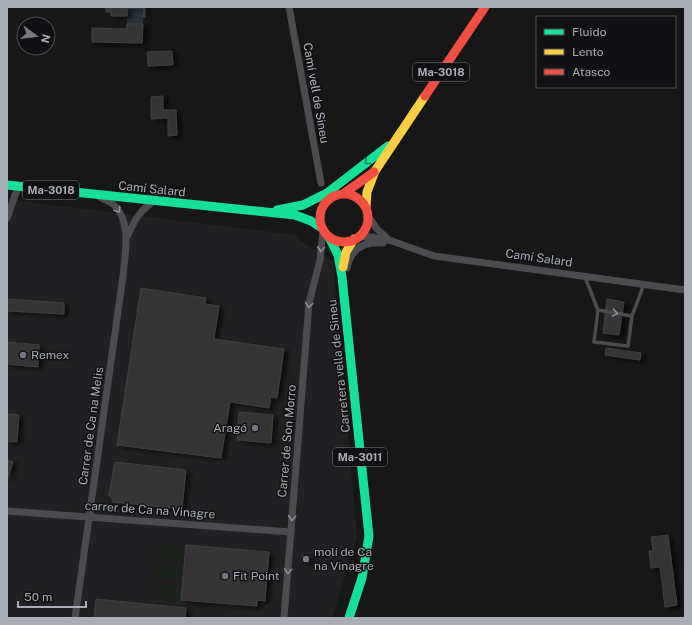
<svg xmlns="http://www.w3.org/2000/svg" width="692" height="625" viewBox="0 0 692 625" font-family="'Public Sans',sans-serif">
<defs>
<filter id="shadow"><feDropShadow dx="4.5" dy="2.5" stdDeviation="2" flood-color="#0009"/></filter>
</defs>
<rect width="100%" height="100%" fill="#171717"/>
<path fill="#212123" d="M 7,198 L 34,203 L 296,235 L 300,240 L 333,262 L 357,537 L 332,618 L 7,618 Z"/>
<path fill="#1d241e" d="M 156,545 L 182,547 L 181,561 L 155,558 Z
M 154,564 L 181,567 L 180,580 L 153,577 Z
M 152,584 L 180,587 L 178,600 L 151,597 Z"/>
<path fill="#2a3239" d="M 127,8 L 144,8 L 143,24 L 127,24 Z"/>
<path fill="#353536" stroke="#3f4043" filter="url(#shadow)" d="M 106,7 L 145,7 L 145,17 L 143,17 L 144,8 L 127,8 L 127,16 L 111,16 L 111,12 L 106,12 Z
M 127,24 L 143,24 L 142,43 L 92,42 L 92,28 L 126,29 Z
M 172,51 L 173,65 L 148,66 L 147,52 Z
M 163,96 L 163,110 L 176,110 L 177,135 L 168,136 L 168,118 L 151,119 L 151,97 Z
M 141,288 L 206,298 L 205,304 L 219,306 L 214,339 L 284,349 L 277,398 L 271,397 L 269,408 L 230,402 L 221,458 L 117,445 Z
M 7,299 L 64,303 L 64,314 L 7,311 Z
M 607,299 L 624,302 L 619,335 L 603,333 Z
M 7,342 L 39,345 L 38,367 L 7,364 Z
M 606,348 L 641,353 L 640,360 L 605,355 Z
M 239,412 L 273,415 L 271,443 L 237,440 Z
M 7,414 L 19,415 L 17,442 L 7,441 Z
M 7,460 L 13,462 L 7,480 Z
M 115,462 L 186,470 L 182,509 L 113,502 L 109,495 Z
M 668,535 L 677,605 L 665,607 L 660,567 L 651,568 L 649,551 L 653,551 L 651,537 Z
M 186,545 L 269,552 L 265,601 L 257,600 L 257,606 L 181,600 Z
M 302,555 L 310,556 L 309,563 L 302,562 Z
M 96,599 L 186,608 L 185,618 L 94,618 Z"/>
<g fill="none" stroke-linecap="round" stroke-linejoin="round">
<path stroke="#4b4c50" stroke-width="3.5" d="M 585,277 L 598,310 L 632,316 L 644,284
M 598,310 L 594,342 L 628,346 L 632,316"/>
<path stroke="#4b4c50" stroke-width="7" d="M 289,7 L 321,183
M 369,217 L 376,228 L 388,239
M 7,218 L 18,187
M 127,237 C 135,220 138,212 154,201
M 359,237 L 372,237 L 392,241 L 434,256 L 685,290
M 347,268 C 351,248 364,241 383,243
M 7,511 L 291,532
M 75,618 L 123,276 C 125,255 132,221 114,205 C 110,201 104,200 100,197
M 284,618 L 309,303 L 320,260 L 323,231"/>
<path stroke="#16e098" stroke-width="9" d="M 7,185 L 295,215 L 311,221 L 322,228
M 277,210 L 303,205 L 327,193 L 388,146
M 329,237 L 338,255 L 342,277 L 369,536 L 362,578 L 349,618"/>
<path stroke="#ffcf43" stroke-width="9" d="M 366,207 L 367,192 L 375,171 L 425,96
M 343,267 L 346,252 L 354,239"/>
<path stroke="#f24e42" stroke-width="9" d="M 425,96 L 485,7
M320 218a24 24 0 1 1 48 0a24 24 0 1 1-48 0Z
M 343,194 L 374,172"/>
</g>
<defs><path id="oneway-chevron" d="M-2-3.5L2.5 0L-2 3.5" fill="none" stroke-width="1.6" stroke-linecap="round" stroke-linejoin="round"/></defs>
<use stroke="#14835c" href="#oneway-chevron" transform="translate(367 162) rotate(141)"/>
<g stroke="#8c9099">
<use href="#oneway-chevron" transform="translate(118 210) rotate(55)"/>
<use href="#oneway-chevron" transform="translate(321 249) rotate(94)"/>
<use href="#oneway-chevron" transform="translate(309 305) rotate(98)"/>
<use href="#oneway-chevron" transform="translate(615 313) rotate(10)"/>
<use href="#oneway-chevron" transform="translate(292 518) rotate(95)"/>
<use href="#oneway-chevron" transform="translate(288 571) rotate(94)"/>
</g>
<g fill="#757880" stroke="#111113" stroke-width="1.5">
<circle cx="23" cy="355" r="4"/>
<circle cx="255" cy="428" r="4"/>
<circle cx="306" cy="559" r="4"/>
<circle cx="225" cy="576" r="4"/>
</g>
<g text-anchor="middle" dominant-baseline="central" stroke-width="3" stroke-linejoin="round" paint-order="stroke">
<g fill="#111113" stroke="#7b7e86" stroke-width="1">
<rect x="413" y="63" width="56" height="18" rx="3"/>
<rect x="23" y="181" width="56" height="18" rx="3"/>
<rect x="333" y="448" width="54" height="18" rx="3"/>
</g>
<g font-size="11" font-weight="bold" fill="#a8adb8">
<text x="441" y="72">Ma-3018</text>
<text x="51" y="190">Ma-3018</text>
<text x="360" y="457">Ma-3011</text>
</g>
<g font-size="12" fill="#a8adb8" stroke="#111113">
<text transform="translate(316 93) rotate(80)">Camí vell de Sineu</text>
<text transform="translate(152 189) rotate(6)">Camí Salard</text>
<text transform="translate(539 258) rotate(8)">Camí Salard</text>
<text transform="translate(339 366) rotate(-96)">Carretera vella de Sineu</text>
<text transform="translate(91 426) rotate(-82)">Carrer de Ca na Melis</text>
<text transform="translate(287 441) rotate(-85)">Carrer de Son Morro</text>
<text transform="translate(150 510) rotate(4)">carrer de Ca na Vinagre</text>
</g>
<g font-size="12" fill="#a8adb8" stroke="#111113" text-anchor="start">
<text x="31" y="355">Remex</text>
<text x="247" y="428" text-anchor="end">Aragó</text>
<text x="314" y="552">molí de Ca<tspan x="314" dy="14">na Vinagre</tspan></text>
<text x="233" y="576">Fit Point</text>
</g>
</g>
<rect width="692" height="625" fill="none" stroke="#a8adb8" stroke-width="16"/>
<rect x="536" y="16" width="140" height="72" fill="#111113" stroke="#4d4f55"/>
<rect x="544" y="29" width="20" height="6" fill="#16e098" stroke="#4d4f55"/>
<text x="572" y="36" font-size="12" fill="#a8adb8">Fluido</text>
<rect x="544" y="49" width="20" height="6" fill="#ffcf43" stroke="#4d4f55"/>
<text x="572" y="56" font-size="12" fill="#a8adb8">Lento</text>
<rect x="544" y="69" width="20" height="6" fill="#f24e42" stroke="#4d4f55"/>
<text x="572" y="76" font-size="12" fill="#a8adb8">Atasco</text>
<g transform="translate(36 36) rotate(105)"><circle r="19" fill="#111113" stroke="#4d4f55"/>
<path d="M0-3L7 15L0 10L-7 15Z" fill="#757880"/>
<text y="-6" font-size="11" font-weight="bold" text-anchor="middle" fill="#a8adb8">N</text>
</g>
<path d="M18 601v6h68v-6" fill="none" stroke="#a8adb8" stroke-width="2"/>
<text x="24" y="601" font-size="12" fill="#a8adb8" stroke="#111113" stroke-width="3" paint-order="stroke">50 m</text>
</svg>
